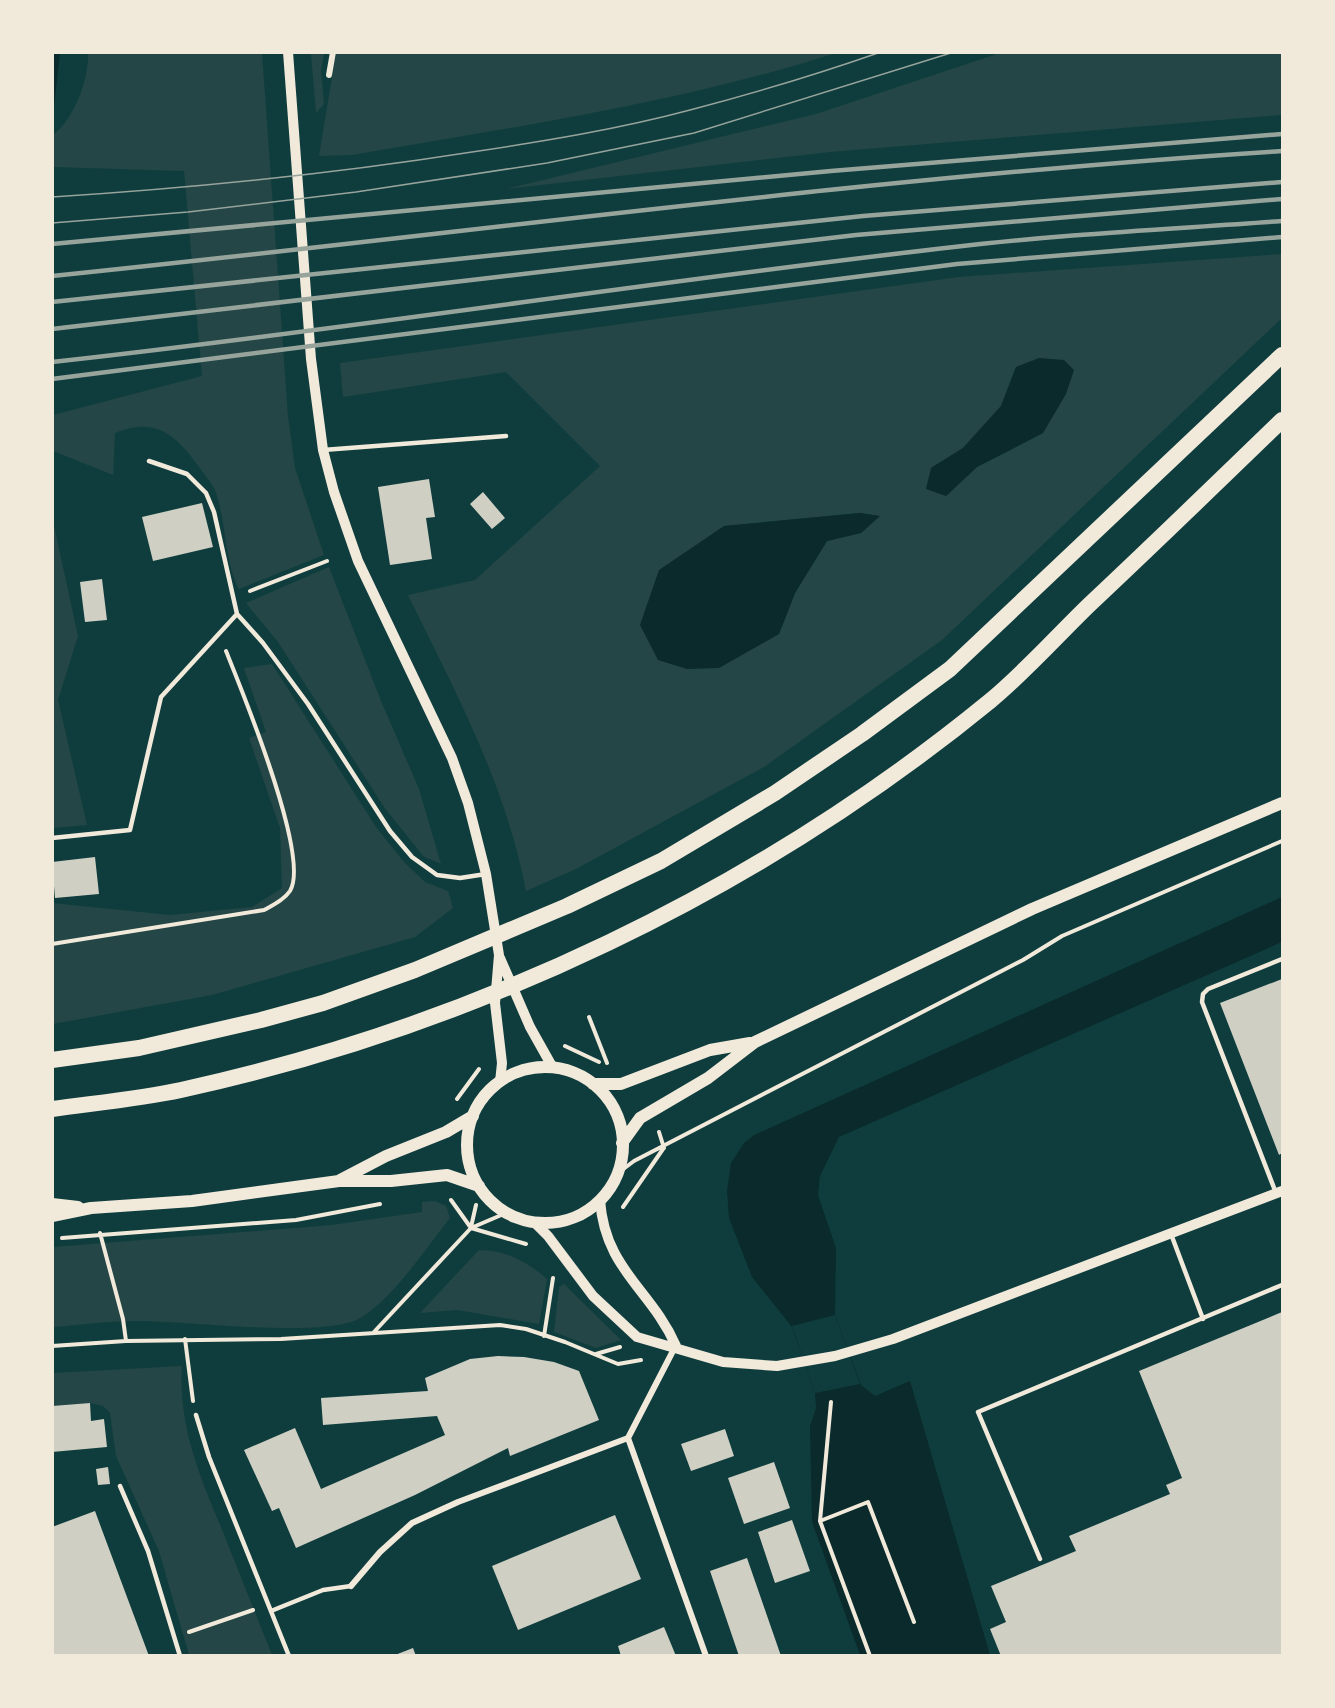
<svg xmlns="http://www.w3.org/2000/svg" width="1335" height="1708" viewBox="0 0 1335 1708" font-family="'Sofia Sans Condensed',sans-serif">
<rect width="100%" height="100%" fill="#0f3d3e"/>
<path fill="#244646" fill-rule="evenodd" d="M 1003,52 L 1282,53 L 1282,115 L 830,152 L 506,189 L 816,114 Z
M 88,53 L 262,53 L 288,416 L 295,468 L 324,555 L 239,589 C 223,558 227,522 215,490 C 211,482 204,474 199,467 C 176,435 156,416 115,433 L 113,475 L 53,451 L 53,415 L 202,376 L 184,171 L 53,167 L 53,135 C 74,119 89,80 88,53 Z
M 311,53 L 324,53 L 321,71 L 324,104 L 316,113 Z
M 336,53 L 836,53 C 679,103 515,127 352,155 L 319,156 Z
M 1282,254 L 1282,318 L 942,640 L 764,767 L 576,869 L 526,891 C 506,785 455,691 408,595 L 475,580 L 600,466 L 506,372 L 343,397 L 340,363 L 959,277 ZM 1016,367 L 1043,433 L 977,467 L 946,496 L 931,468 L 963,448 L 1001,406 ZM 860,513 L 879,516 L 861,533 L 827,541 L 795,593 L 779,634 L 724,526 Z
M 53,521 L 78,636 L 58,700 L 87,825 L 53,828 Z
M 329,567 L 381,701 L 419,789 L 441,864 L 423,856 L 384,807 L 278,642 L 246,603 Z
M 272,664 L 376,827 L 404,862 L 425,882 L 448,891 L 453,908 L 415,937 L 212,995 L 53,1024 L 52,903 L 170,915 L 252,907 L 282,888 L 280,828 L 249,738 L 266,732 L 244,668 Z
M 435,1201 L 446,1206 L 450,1218 C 426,1248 394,1297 362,1317 C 327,1340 183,1320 135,1321 C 107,1321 80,1325 53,1327 L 53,1247 L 332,1225 L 422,1212 L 422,1202 Z
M 479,1250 C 506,1250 527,1262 547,1279 L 539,1324 L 457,1310 L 420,1313 Z
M 564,1284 L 621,1340 L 596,1348 L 554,1332 L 559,1287 Z
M 182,1366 C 178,1426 200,1477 223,1532 C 239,1573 256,1614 272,1655 L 189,1655 L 159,1551 L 116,1456 L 110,1413 L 103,1406 L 90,1403 L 53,1406 L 53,1373 Z"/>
<path fill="#0a2a2b" d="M 53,52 L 60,53 L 53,116 L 52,53 Z
M 1039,358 L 1064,360 L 1074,370 L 1066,394 L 1043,433 L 977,467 L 946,496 L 926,489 L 931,468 L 963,448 L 1001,406 L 1016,367 Z
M 860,513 L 880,516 L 861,533 L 827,541 L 795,593 L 779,634 L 719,668 L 687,669 L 658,660 L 640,625 L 659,570 L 724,526 Z
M 1282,897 L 1282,942 L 839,1137 L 820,1176 L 818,1195 L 836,1248 L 835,1315 L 861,1385 L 875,1396 L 910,1381 L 990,1655 L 860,1655 L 812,1522 L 810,1426 L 816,1408 L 815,1393 L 792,1327 L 752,1277 L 729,1218 L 727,1191 L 731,1163 L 744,1143 L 754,1135 Z"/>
<path fill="#0f3d3e" d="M 835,1315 L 860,1384 L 815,1393 L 792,1326 Z"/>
<path fill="#cfcfc3" d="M 429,479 L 435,517 L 426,518 L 432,559 L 390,565 L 378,487 Z
M 483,492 L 505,518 L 492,529 L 470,504 Z
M 202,503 L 213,547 L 153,561 L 142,517 Z
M 102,579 L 107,620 L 85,622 L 80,582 Z
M 95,857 L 99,894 L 55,898 L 52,862 Z
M 1282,979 L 1282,1153 L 1279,1155 L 1220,1003 Z
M 1282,1312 L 1282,1656 L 1001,1656 L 990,1629 L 1006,1622 L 991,1586 L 1076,1551 L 1069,1536 L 1170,1494 L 1166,1485 L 1182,1478 L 1139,1371 Z
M 498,1356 L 524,1357 L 554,1362 L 579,1371 L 599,1420 L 510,1456 L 508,1448 L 415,1495 L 296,1548 L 279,1508 L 272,1511 L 244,1450 L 295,1428 L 321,1489 L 445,1435 L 437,1416 L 323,1425 L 321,1398 L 428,1391 L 425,1378 L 470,1359 Z
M 90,1403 L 91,1421 L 104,1419 L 107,1447 L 52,1452 L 52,1406 Z
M 725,1429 L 734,1456 L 691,1471 L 681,1444 Z
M 774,1462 L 790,1508 L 744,1524 L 728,1478 Z
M 108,1467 L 110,1484 L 98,1485 L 96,1469 Z
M 95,1511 L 102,1530 L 149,1656 L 52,1656 L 52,1527 Z
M 615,1515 L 641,1579 L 518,1630 L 492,1566 Z
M 792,1520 L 810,1571 L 775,1583 L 758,1532 Z
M 747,1558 L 781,1656 L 739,1656 L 710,1571 Z
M 664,1627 L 676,1656 L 621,1656 L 618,1646 Z
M 413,1648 L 416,1656 L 395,1656 L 395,1655 Z"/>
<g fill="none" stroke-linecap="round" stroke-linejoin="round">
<path stroke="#f1e9da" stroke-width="4" d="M 250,591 L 327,561
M 52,944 L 264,910 C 273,905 284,900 290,891 C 311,857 242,691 226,651
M 589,1017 L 607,1063
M 565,1046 L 599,1062
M 457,1099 L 479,1069
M 659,1132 L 664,1148
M 618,1173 L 634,1161 L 1023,960 L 1062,936 L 1282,841
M 451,1200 L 471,1228 L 526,1244
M 623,1207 L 663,1149
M 471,1227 L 476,1205
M 100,1233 L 123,1319 L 126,1341
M 62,1238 L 296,1220 L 380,1204
M 374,1332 L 471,1228 L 506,1213
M 544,1336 L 553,1278
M 185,1339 L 193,1401
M 52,1346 L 126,1341 L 281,1339 L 500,1325 L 526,1329 L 565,1342 L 618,1364 L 641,1360
M 596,1354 L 620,1347
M 831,1402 L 820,1521 L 868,1502 L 914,1622
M 820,1521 L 870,1656
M 189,1632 L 253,1610"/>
<path stroke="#f1e9da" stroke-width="4.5" d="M 323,450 L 506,436
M 149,461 L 187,474 L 206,493 L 214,512 L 237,614 L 263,643 L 308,704 L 390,831 L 412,857 L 437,875 L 460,878 L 486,874
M 52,838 L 130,830 L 161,697 L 237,614
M 1276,1193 L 1202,1002 L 1203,994 L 1208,989 L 1282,959
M 1171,1234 L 1203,1319
M 196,1415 L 209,1457 L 289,1656
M 120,1486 L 148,1551 L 180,1656
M 1040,1559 L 978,1412 L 1282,1285
M 271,1611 L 323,1590 L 351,1586"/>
<path stroke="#f1e9da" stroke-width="6" d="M 329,75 L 333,52
M 628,1438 L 706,1656
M 351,1586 L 380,1552 L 412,1523 L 458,1502 L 628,1438 L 675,1347"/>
<path stroke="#f1e9da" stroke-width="10" d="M 288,52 L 311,359 L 323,450 L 334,492 L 358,561 L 452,758 L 468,803 L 486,874 L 499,955 L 495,1003 L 502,1063 L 500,1082
M 500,958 L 530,1027 L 553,1068
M 600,1200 C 605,1270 651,1289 676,1346
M 535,1223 L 548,1236 L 593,1296 L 637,1337 L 723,1362 L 777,1366 L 835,1356 L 893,1339 L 1282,1191"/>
<path stroke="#f1e9da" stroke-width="12" d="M467 1145a78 78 0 1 1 156 0a78 78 0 1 1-156 0Z
M 593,1084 L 621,1084 L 710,1050 L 750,1043
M 622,1143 L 640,1118 L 708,1078 L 755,1042 L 1032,909 L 1282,803
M 340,1180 L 386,1156 L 446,1132 L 473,1116
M 52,1204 L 78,1207
M 52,1216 L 91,1208 L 192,1201 L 339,1181 L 391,1181 L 447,1175 L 479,1186"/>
<path stroke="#f1e9da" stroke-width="16" d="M 52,1060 L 139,1048 L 261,1020 L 323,1003 L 415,970 L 567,906 L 661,861 L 775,793 L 862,734 L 950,669 L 1282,355
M 52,1109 C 95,1103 139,1099 181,1090 C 474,1026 758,891 990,701 C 1025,672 1056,637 1089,605 C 1154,544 1218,482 1282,420"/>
<path stroke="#97a49c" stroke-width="1.5" d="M 52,197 C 193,188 332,174 472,152 C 545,141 619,129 690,110 C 755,93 818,74 881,52
M 52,223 L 188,212 L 356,192 L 547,163 L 694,133 L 954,52"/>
<path stroke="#97a49c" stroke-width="4.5" d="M 52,244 L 831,171 L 1282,134
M 52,276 C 462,234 871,177 1282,151
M 52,302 L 863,216 L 1282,182
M 52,329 L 856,235 L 1282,199
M 52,362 C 354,329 653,281 954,247 C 1063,234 1173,229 1282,221
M 52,379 L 957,264 L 1282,237"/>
</g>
<rect width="1335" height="1708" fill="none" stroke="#f1e9da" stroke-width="108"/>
</svg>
